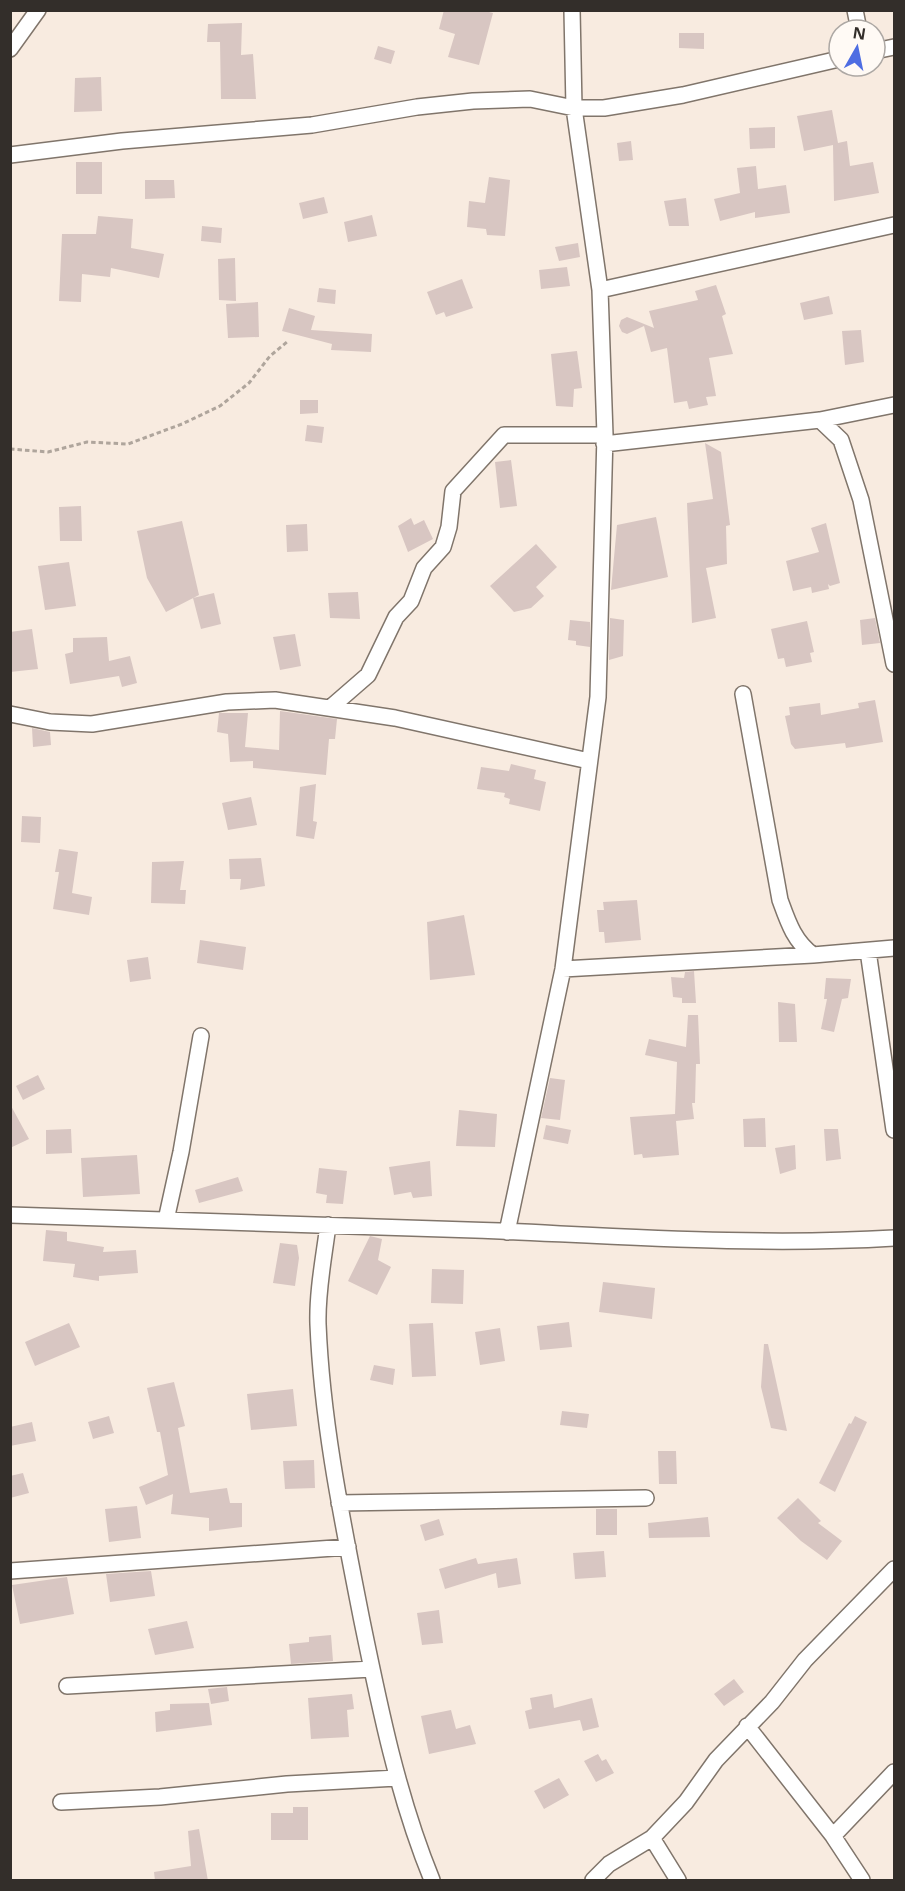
<svg xmlns="http://www.w3.org/2000/svg" width="905" height="1891" viewBox="0 0 905 1891" font-family="'Noto Sans',sans-serif">
<rect width="100%" height="100%" fill="#f8ebe0"/>
<path fill="#d8c6c2" d="M 444,10 L 481,10 L 493,13 L 479,65 L 448,57 L 455,34 L 439,29 Z
M 242,23 L 241,55 L 253,54 L 256,99 L 221,99 L 220,42 L 207,42 L 208,24 Z
M 679,33 L 704,33 L 704,49 L 679,48 Z
M 378,46 L 395,51 L 391,64 L 374,59 Z
M 101,77 L 102,111 L 74,112 L 75,78 Z
M 832,110 L 838,143 L 847,141 L 850,166 L 873,162 L 879,193 L 834,201 L 833,145 L 804,151 L 797,116 Z
M 775,127 L 775,148 L 750,149 L 749,128 Z
M 631,141 L 633,160 L 619,161 L 617,143 Z
M 76,162 L 102,162 L 102,194 L 76,194 Z
M 756,166 L 758,189 L 786,185 L 790,213 L 755,218 L 755,212 L 720,221 L 714,199 L 740,193 L 737,168 Z
M 489,177 L 510,180 L 505,236 L 487,235 L 486,229 L 467,227 L 469,201 L 485,203 Z
M 145,180 L 174,180 L 175,198 L 145,199 Z
M 324,197 L 328,213 L 303,219 L 299,203 Z
M 686,198 L 689,226 L 669,226 L 664,201 Z
M 372,215 L 377,236 L 348,242 L 344,222 Z
M 98,216 L 133,219 L 131,248 L 164,254 L 159,278 L 111,268 L 110,277 L 82,274 L 81,302 L 59,301 L 62,234 L 96,234 Z
M 202,226 L 222,228 L 221,243 L 201,241 Z
M 578,243 L 580,257 L 559,261 L 555,247 Z
M 235,258 L 236,301 L 219,300 L 218,259 Z
M 567,267 L 570,286 L 541,289 L 539,270 Z
M 462,279 L 473,308 L 446,317 L 444,312 L 436,315 L 427,292 Z
M 716,285 L 726,314 L 722,316 L 733,354 L 709,358 L 716,396 L 706,397 L 708,405 L 689,409 L 687,401 L 674,403 L 667,348 L 651,352 L 644,326 L 627,334 L 622,332 L 619,326 L 621,320 L 627,317 L 654,328 L 649,311 L 698,300 L 695,291 Z
M 319,288 L 336,290 L 335,304 L 317,302 Z
M 829,296 L 833,314 L 804,320 L 800,303 Z
M 258,302 L 259,337 L 228,338 L 226,304 Z
M 289,308 L 315,316 L 311,330 L 372,334 L 371,352 L 331,350 L 332,344 L 282,331 Z
M 861,330 L 864,362 L 845,365 L 842,331 Z
M 577,351 L 582,388 L 574,389 L 573,407 L 556,406 L 551,354 Z
M 300,400 L 318,400 L 318,413 L 300,414 Z
M 307,425 L 324,427 L 322,443 L 305,441 Z
M 705,443 L 721,452 L 730,525 L 726,526 L 727,564 L 706,568 L 716,618 L 692,623 L 687,503 L 713,499 Z
M 511,460 L 517,506 L 500,508 L 495,462 Z
M 81,506 L 82,541 L 60,541 L 59,507 Z
M 656,517 L 668,577 L 611,590 L 617,525 Z
M 411,518 L 414,525 L 424,520 L 433,539 L 408,552 L 398,526 Z
M 182,521 L 199,595 L 166,612 L 147,578 L 137,531 Z
M 826,523 L 840,583 L 830,586 L 828,584 L 829,589 L 812,593 L 811,587 L 793,591 L 786,561 L 819,552 L 811,528 Z
M 307,524 L 308,551 L 287,552 L 286,525 Z
M 536,544 L 557,567 L 536,587 L 544,596 L 531,608 L 514,612 L 490,586 Z
M 69,562 L 76,606 L 45,610 L 38,566 Z
M 358,592 L 360,619 L 330,618 L 328,593 Z
M 214,593 L 221,624 L 201,629 L 193,598 Z
M 610,618 L 624,620 L 623,656 L 609,660 Z
M 875,618 L 880,643 L 862,645 L 860,620 Z
M 570,620 L 590,622 L 590,647 L 576,645 L 576,641 L 568,640 Z
M 807,621 L 814,652 L 810,653 L 812,662 L 786,667 L 784,658 L 778,659 L 771,629 Z
M 32,629 L 38,669 L 10,672 L 10,632 Z
M 295,634 L 301,666 L 280,670 L 273,637 Z
M 107,637 L 109,661 L 130,656 L 137,683 L 122,687 L 119,676 L 70,684 L 65,654 L 73,652 L 73,638 Z
M 875,700 L 883,742 L 846,748 L 845,743 L 795,749 L 791,744 L 785,716 L 790,715 L 789,707 L 820,703 L 821,715 L 859,708 L 858,703 Z
M 280,711 L 337,719 L 335,739 L 329,739 L 326,775 L 253,768 L 253,761 L 230,762 L 228,734 L 217,732 L 219,713 L 248,713 L 245,747 L 279,750 Z
M 32,728 L 50,732 L 51,745 L 33,747 Z
M 511,764 L 536,770 L 534,779 L 546,782 L 540,811 L 509,804 L 510,799 L 504,797 L 505,793 L 477,789 L 481,767 L 509,771 Z
M 316,784 L 313,821 L 317,822 L 314,839 L 296,836 L 300,787 Z
M 251,797 L 257,825 L 228,830 L 222,803 Z
M 22,816 L 41,817 L 40,843 L 21,842 Z
M 59,849 L 78,852 L 72,893 L 92,897 L 89,915 L 53,909 L 59,872 L 55,872 Z
M 261,858 L 265,886 L 240,890 L 241,879 L 230,879 L 229,859 Z
M 184,861 L 180,890 L 186,890 L 185,904 L 151,903 L 152,862 Z
M 637,900 L 641,940 L 605,943 L 604,932 L 599,932 L 597,910 L 604,910 L 603,902 Z
M 464,915 L 475,975 L 430,980 L 427,922 Z
M 200,940 L 246,947 L 243,970 L 197,963 Z
M 148,957 L 151,979 L 130,982 L 127,960 Z
M 694,971 L 696,1003 L 682,1003 L 682,998 L 673,997 L 671,977 L 684,978 L 685,972 Z
M 826,978 L 851,979 L 848,998 L 842,999 L 834,1032 L 821,1029 L 827,999 L 824,999 Z
M 778,1002 L 795,1004 L 797,1042 L 779,1042 Z
M 688,1015 L 698,1015 L 700,1064 L 696,1064 L 695,1103 L 692,1103 L 694,1119 L 676,1121 L 679,1155 L 643,1158 L 642,1154 L 634,1155 L 630,1117 L 675,1114 L 677,1062 L 645,1055 L 649,1039 L 686,1047 Z
M 38,1075 L 45,1089 L 23,1100 L 16,1086 Z
M 550,1078 L 565,1080 L 560,1120 L 541,1118 Z
M 10,1104 L 29,1139 L 10,1148 Z
M 459,1110 L 497,1114 L 495,1147 L 456,1146 Z
M 765,1118 L 766,1147 L 744,1147 L 743,1119 Z
M 546,1125 L 571,1130 L 568,1144 L 543,1139 Z
M 71,1129 L 72,1153 L 46,1154 L 46,1130 Z
M 824,1129 L 838,1129 L 841,1159 L 826,1161 Z
M 795,1145 L 796,1169 L 780,1174 L 775,1148 Z
M 137,1155 L 140,1194 L 83,1197 L 81,1158 Z
M 430,1161 L 432,1196 L 413,1198 L 411,1192 L 394,1195 L 389,1167 Z
M 319,1168 L 347,1171 L 343,1204 L 326,1203 L 327,1195 L 316,1193 Z
M 238,1177 L 243,1191 L 199,1203 L 195,1190 Z
M 46,1230 L 67,1232 L 67,1241 L 104,1247 L 103,1252 L 136,1250 L 138,1273 L 99,1276 L 99,1281 L 73,1277 L 75,1264 L 43,1261 Z
M 370,1236 L 382,1239 L 378,1260 L 391,1267 L 377,1295 L 348,1281 Z
M 280,1243 L 297,1245 L 299,1258 L 295,1286 L 273,1283 Z
M 432,1269 L 464,1270 L 463,1304 L 431,1303 Z
M 603,1282 L 655,1288 L 652,1319 L 599,1312 Z
M 569,1322 L 572,1347 L 540,1350 L 537,1326 Z
M 69,1323 L 80,1347 L 35,1366 L 25,1342 Z
M 433,1323 L 436,1376 L 412,1377 L 409,1324 Z
M 500,1328 L 505,1361 L 480,1365 L 475,1332 Z
M 764,1344 L 768,1344 L 787,1431 L 771,1428 L 761,1387 Z
M 374,1365 L 395,1369 L 393,1385 L 370,1380 Z
M 174,1382 L 185,1426 L 178,1428 L 190,1493 L 227,1488 L 230,1503 L 242,1503 L 242,1527 L 209,1531 L 209,1518 L 171,1514 L 173,1494 L 146,1505 L 139,1487 L 168,1475 L 160,1432 L 157,1432 L 147,1388 Z
M 293,1389 L 297,1426 L 251,1430 L 247,1394 Z
M 562,1411 L 589,1414 L 587,1428 L 560,1425 Z
M 109,1416 L 114,1433 L 93,1439 L 88,1422 Z
M 855,1416 L 867,1422 L 835,1492 L 819,1483 L 849,1423 L 851,1424 Z
M 32,1422 L 36,1441 L 10,1446 L 10,1427 Z
M 658,1451 L 676,1451 L 677,1484 L 659,1484 Z
M 314,1460 L 315,1488 L 285,1489 L 283,1461 Z
M 23,1473 L 29,1493 L 10,1498 L 10,1476 Z
M 798,1498 L 821,1521 L 818,1523 L 842,1541 L 827,1560 L 801,1541 L 777,1518 Z
M 137,1506 L 141,1538 L 109,1542 L 105,1509 Z
M 596,1509 L 617,1509 L 617,1535 L 596,1535 Z
M 708,1517 L 710,1537 L 649,1538 L 648,1523 Z
M 439,1519 L 444,1535 L 425,1541 L 420,1525 Z
M 604,1551 L 606,1577 L 575,1579 L 573,1553 Z
M 476,1558 L 478,1564 L 517,1558 L 521,1584 L 498,1588 L 496,1573 L 445,1589 L 439,1569 Z
M 151,1571 L 155,1596 L 110,1602 L 106,1574 Z
M 67,1577 L 74,1614 L 20,1624 L 12,1585 Z
M 439,1610 L 443,1643 L 422,1645 L 417,1613 Z
M 187,1621 L 194,1648 L 155,1655 L 148,1629 Z
M 331,1635 L 333,1661 L 291,1664 L 289,1644 L 309,1642 L 309,1637 Z
M 734,1679 L 744,1692 L 724,1706 L 714,1694 Z
M 227,1687 L 229,1701 L 211,1704 L 208,1689 Z
M 352,1694 L 354,1709 L 347,1710 L 349,1737 L 311,1739 L 308,1698 Z
M 552,1694 L 554,1708 L 592,1698 L 599,1727 L 583,1731 L 580,1720 L 529,1729 L 525,1711 L 532,1709 L 530,1698 Z
M 209,1703 L 212,1725 L 156,1732 L 155,1712 L 170,1710 L 170,1704 Z
M 451,1710 L 456,1729 L 470,1725 L 476,1744 L 429,1754 L 421,1716 Z
M 598,1754 L 602,1761 L 606,1759 L 614,1773 L 596,1782 L 584,1761 Z
M 559,1778 L 569,1795 L 544,1809 L 534,1791 Z
M 293,1807 L 308,1807 L 308,1840 L 271,1840 L 271,1813 L 293,1813 Z
M 199,1829 L 208,1881 L 155,1881 L 154,1872 L 191,1866 L 188,1831 Z"/>
<g fill="none" stroke-linecap="round" stroke-linejoin="round">
<defs>
<path id="street" d="M 855,10 L 859,30
M 10,49 L 38,10
M 875,51 L 894,47
M 10,155 L 122,141 L 312,125 L 417,107 L 473,101 L 530,99 L 574,108 L 604,108 L 683,95 L 839,59
M 600,290 L 894,225
M 820,420 L 841,440 L 861,500 L 894,664
M 604,444 L 820,420 L 894,405
M 743,694 L 780,900 C 788,922 794,941 813,955
M 330,708 L 368,675 L 396,617 L 411,601 L 424,568 L 443,547 L 449,527 L 453,491 L 504,435 L 605,435
M 10,714 L 50,722 L 92,724 L 227,702 L 275,700 L 395,718 L 589,761
M 868,951 L 894,1130
M 563,969 L 813,955 L 894,948
M 10,1215 C 174,1220 337,1225 500,1231 C 632,1237 763,1246 894,1238
M 166,1220 L 181,1152 L 201,1036
M 328,1225 C 324,1257 317,1291 318,1324 C 322,1424 343,1524 362,1621 C 380,1709 398,1797 432,1880
M 507,1232 L 563,969 L 598,697 L 605,435 L 600,290 L 574,108 L 572,10
M 339,1503 L 646,1498
M 10,1571 L 348,1547
M 67,1686 L 372,1669
M 747,1726 L 833,1836 L 862,1880
M 61,1802 L 160,1797 L 287,1784 L 397,1778
M 833,1836 L 894,1772
M 652,1838 L 678,1880
M 593,1880 L 609,1864 L 652,1838 L 686,1802 L 716,1760 L 772,1702 L 805,1660 L 894,1569"/>
</defs>
<use href="#street" stroke="#80756b" stroke-width="18"/>
<path stroke="#afa59c" stroke-width="3" stroke-dasharray="4.5 3" stroke-linecap="butt" d="M 10,449 L 48,452 L 87,442 L 128,444 L 182,424 L 220,406 L 249,383 L 270,356 L 287,342"/>
<use href="#street" stroke="#fff" stroke-width="15"/>
</g>
<rect width="905" height="1891" fill="none" stroke="#332e2a" stroke-width="24"/>
<g transform="translate(857 48) rotate(9)"><circle r="28" fill="#fffaf5" stroke="#ada8a4" stroke-width="1.5"/>
<path d="M0-4.5L10 22L0 15L-10 22Z" fill="#4e6de2"/>
<text y="-9" font-size="16" font-weight="bold" text-anchor="middle" fill="#332e2a">N</text>
</g>
</svg>
